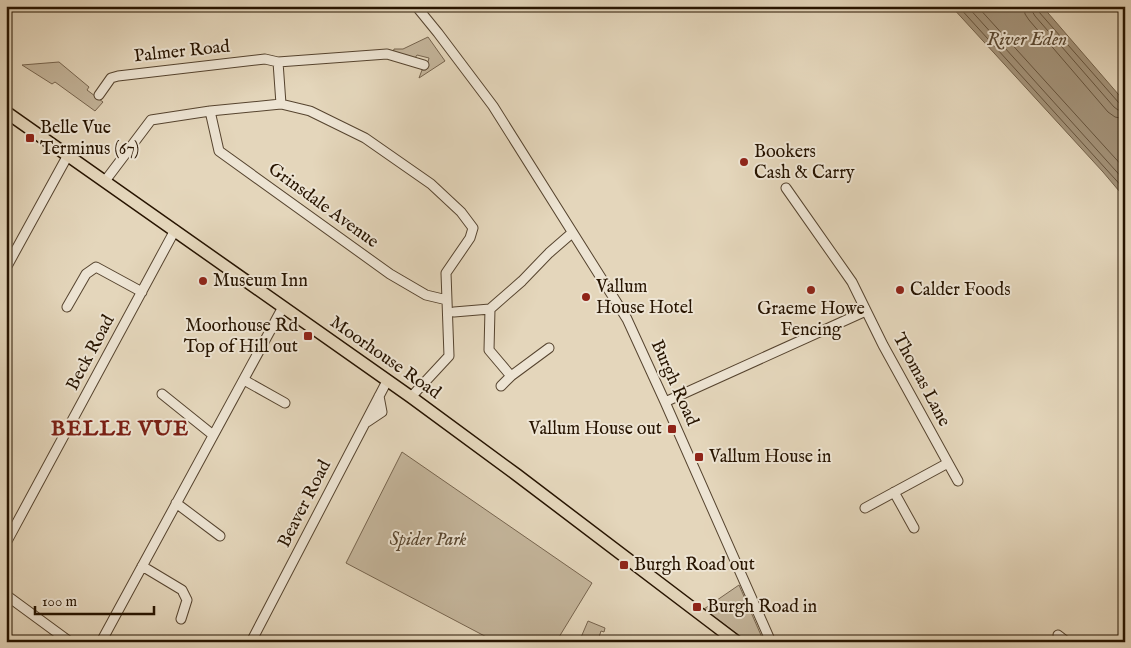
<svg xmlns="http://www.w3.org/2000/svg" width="1131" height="648" viewBox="0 0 1131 648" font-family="'IM FELL English',serif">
<rect width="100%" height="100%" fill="#e4d6bb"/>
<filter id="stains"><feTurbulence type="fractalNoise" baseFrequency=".004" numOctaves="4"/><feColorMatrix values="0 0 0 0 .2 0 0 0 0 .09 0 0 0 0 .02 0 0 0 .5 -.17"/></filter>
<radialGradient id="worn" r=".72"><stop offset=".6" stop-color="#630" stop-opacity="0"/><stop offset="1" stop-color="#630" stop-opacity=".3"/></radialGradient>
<path fill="#c4b59b" stroke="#76644e" d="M 428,37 L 445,61 L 419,78 L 422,70 L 426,70 L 429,58 L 417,55 L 415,58 L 393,53 L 394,49 L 403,49 Z
M 59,62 L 89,87 L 87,90 L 103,102 L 95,111 L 55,82 L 52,84 L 22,65 Z
M 402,452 L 592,583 L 556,642 L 496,642 L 346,563 Z
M 739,585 L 764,642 L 748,642 L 704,609 Z
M 588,621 L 605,628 L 604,632 L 601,631 L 598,640 L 598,642 L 579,642 Z"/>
<path fill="#a4947b" stroke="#72614a" d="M 951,6 L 1042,6 L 1125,102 L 1125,198 L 1103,172 Z"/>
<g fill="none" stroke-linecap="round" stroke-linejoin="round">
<path stroke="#66543e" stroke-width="1" d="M 958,6 L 1125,190
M 967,6 L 1125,181
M 977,6 L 1125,169
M 1024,6 L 1025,14 L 1029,20 L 1108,112 L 1115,117 L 1125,119
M 1032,6 L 1032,11 L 1035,16 L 1114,107 L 1118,110 L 1125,111
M 1038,6 L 1039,12 L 1119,103 L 1125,105"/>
<defs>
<path id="minor" d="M 416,6 L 438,33 L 493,106 L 627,319 L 665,402 L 771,642
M 278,62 L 387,54 L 424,65
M 99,95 L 111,78 L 118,76 L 265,59 L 278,62 L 281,104
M 210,111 L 219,151 L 390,274 L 426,295 L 447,300
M 105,181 L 151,120 L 210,111 L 281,104 L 310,111 L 365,138 L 431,184 L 461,212 L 473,228 L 470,238 L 446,273 L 449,356 L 411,397
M 786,188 L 852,282 L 883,345 L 948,463 L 865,508
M 6,268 L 68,155
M 67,307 L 86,274 L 96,267 L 142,292
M 454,312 L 490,309
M 549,348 L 511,376 L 489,350 L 490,309 L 522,281 L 549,253 L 572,233
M 244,380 L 285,403
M 501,386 L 511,376
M 162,394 L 213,435
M 665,402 L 866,311
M 367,422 L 382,412 L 379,396
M 948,463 L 958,481
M 894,492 L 914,528
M 176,503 L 220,536
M 6,543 L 175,230
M 142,566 L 182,590 L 187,600 L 181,619
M 6,595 L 70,642
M 1058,635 L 1067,642
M 101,642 L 283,307
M 251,642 L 387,381"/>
<path id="major" d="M 6,112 L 411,397 L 517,475 L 737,642"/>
</defs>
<use href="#minor" stroke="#56442f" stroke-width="11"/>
<use href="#major" stroke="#271400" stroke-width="14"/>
<use href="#minor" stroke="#ede4d3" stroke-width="9"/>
<use href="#major" stroke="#e4d6bb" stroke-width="11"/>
</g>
<g fill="#8f2418" stroke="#ede4d3" stroke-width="2">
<rect x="25" y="133" width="10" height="10" rx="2.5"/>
<circle cx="744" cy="162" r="5"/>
<circle cx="203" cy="281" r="5"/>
<circle cx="811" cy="290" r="5"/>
<circle cx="900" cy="290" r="5"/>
<circle cx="586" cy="297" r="5"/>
<rect x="303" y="331" width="10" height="10" rx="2.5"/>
<rect x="667" y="424" width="10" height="10" rx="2.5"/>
<rect x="694" y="452" width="10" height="10" rx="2.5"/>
<rect x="619" y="560" width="10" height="10" rx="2.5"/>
<rect x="692" y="602" width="10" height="10" rx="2.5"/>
</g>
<g text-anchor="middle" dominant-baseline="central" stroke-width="4" stroke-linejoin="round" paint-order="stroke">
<g font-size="18" fill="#271400" stroke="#ede4d3">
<text transform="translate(182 52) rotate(-6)">Palmer Road</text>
<text transform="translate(323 206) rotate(36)">Grinsdale Avenue</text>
<text transform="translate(91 353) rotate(-62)">Beck Road</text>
<text transform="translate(385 358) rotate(35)">Moorhouse Road</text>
<text transform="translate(921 380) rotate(62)">Thomas Lane</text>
<text transform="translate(674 383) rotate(66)">Burgh Road</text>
<text transform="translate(305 504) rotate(-63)">Beaver Road</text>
</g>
<g font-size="18" fill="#271400" stroke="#ede4d3" text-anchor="start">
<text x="40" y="128">Belle Vue<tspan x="40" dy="21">Terminus (67)</tspan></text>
<text x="754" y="152">Bookers<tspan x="754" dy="21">Cash &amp; Carry</tspan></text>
<text x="213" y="281">Museum Inn</text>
<text x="596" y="287">Vallum<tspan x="596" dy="21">House Hotel</tspan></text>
<text x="910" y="290">Calder Foods</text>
<text x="811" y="309" text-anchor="middle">Graeme Howe<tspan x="811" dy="21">Fencing</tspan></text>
<text x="298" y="326" text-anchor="end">Moorhouse Rd<tspan x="298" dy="21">Top of Hill out</tspan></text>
<text x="662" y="429" text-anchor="end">Vallum House out</text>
<text x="709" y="457">Vallum House in</text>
<text x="634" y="565">Burgh Road out</text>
<text x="707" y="607">Burgh Road in</text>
</g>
<g font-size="18" font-style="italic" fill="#56442e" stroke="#ede4d3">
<text x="428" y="540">Spider Park</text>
</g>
<g font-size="19" font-style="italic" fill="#594731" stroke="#ede4d3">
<text x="1027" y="40">River Eden</text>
</g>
<g font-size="22" font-weight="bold" letter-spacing="1" fill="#7a1f14" stroke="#ede4d3">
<text x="120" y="429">BELLE VUE</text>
</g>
</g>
<rect width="1131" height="648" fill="none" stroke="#e4d6bb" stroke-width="25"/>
<rect x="8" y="8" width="1116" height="633" fill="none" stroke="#271400" stroke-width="2.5"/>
<rect x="12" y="12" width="1106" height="623" fill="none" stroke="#271400"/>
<path d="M35 606v8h119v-8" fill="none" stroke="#271400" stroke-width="2.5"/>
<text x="42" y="606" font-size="15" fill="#271400" stroke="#ede4d3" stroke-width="4" paint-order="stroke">100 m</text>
<rect width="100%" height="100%" filter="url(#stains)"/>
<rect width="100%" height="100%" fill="url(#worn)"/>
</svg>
